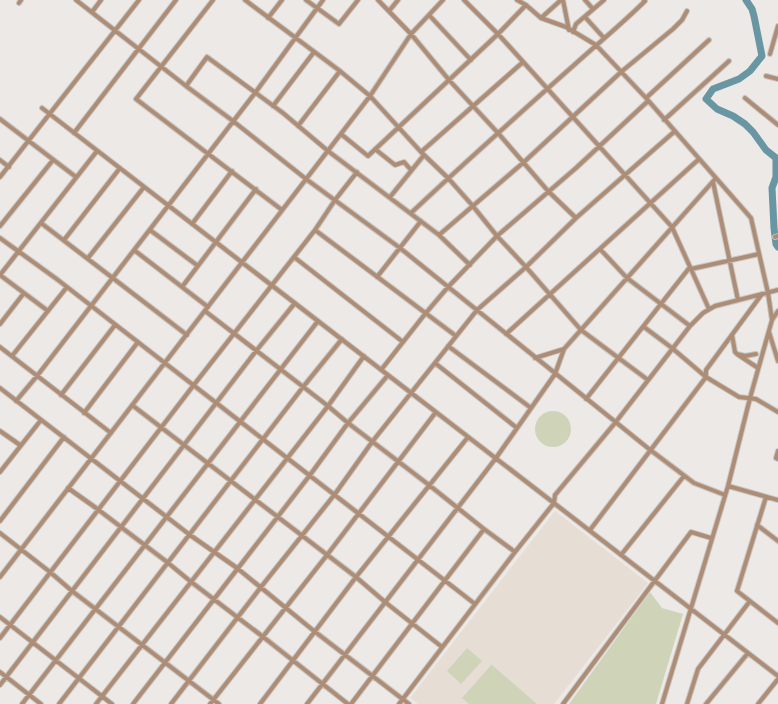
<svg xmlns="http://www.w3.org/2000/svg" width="778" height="704" viewBox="0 0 778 704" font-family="Signika,sans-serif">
<rect width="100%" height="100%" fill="#ede9e6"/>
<path fill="#e6ddd4" d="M 555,511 L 648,583 L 554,704 L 418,704 L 410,698 Z"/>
<path fill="#cfd4b9" d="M535 429a18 18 0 1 1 36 0a18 18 0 1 1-36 0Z
M 650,592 L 662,608 L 683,614 L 656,704 L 569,704 Z
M 467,648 L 482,661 L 461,684 L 447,671 Z
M 492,664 L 492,665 L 537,704 L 469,704 L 462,698 Z"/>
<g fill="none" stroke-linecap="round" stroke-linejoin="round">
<path stroke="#6896a3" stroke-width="7" d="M 746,0 L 752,9 L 754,16 L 762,56 L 750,71 L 739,79 L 713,89 L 706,99 L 717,109 L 733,116 L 745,124 L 753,132 L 766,150 L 776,158 L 776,177 L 772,188 L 774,228 L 776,244 L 778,247"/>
<defs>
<path id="minor" d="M 76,0 L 186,86 L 233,121 L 306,179 L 400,248 L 649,449 L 694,483 L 725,495
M 213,0 L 136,99 L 282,210
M 245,0 L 340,71 L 370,96 L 421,152 L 448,178 L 472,205 L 497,236 L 526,267 L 581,330 L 648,380
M 306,0 L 339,24 L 358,0
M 378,0 L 411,34 L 449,80 L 498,133 L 548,191 L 576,218
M 464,0 L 498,34 L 672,227 L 709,309
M 563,0 L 569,30
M 585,0 L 593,9
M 19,3 L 21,0
M 389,11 L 398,0
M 92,12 L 101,0
M 429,15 L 471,60
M 585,17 L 604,38
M 268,18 L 282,0
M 541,18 L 561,0
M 573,32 L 576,24 L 604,0
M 770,54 L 778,26
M 766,76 L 778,79
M 186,86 L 207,57 L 283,113 L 328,151 L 439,235 L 470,265
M 646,98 L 709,40
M 745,98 L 778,125
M 273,106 L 314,52
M 42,108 L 778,676
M 0,119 L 76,177
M 664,120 L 729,61
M 298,126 L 340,71
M 74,133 L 176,0
M 341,134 L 368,156 L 498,34 L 526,5
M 375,149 L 395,165 L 404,162 L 411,170
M 421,152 L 523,62
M 0,160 L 9,167
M 0,177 L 139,0
M 713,182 L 738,300
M 390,197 L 424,155
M 411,213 C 464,163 518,115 573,66 C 597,44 622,24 645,1 L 644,0
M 41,223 L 187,335
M 192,224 L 232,171
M 0,226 L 53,160
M 150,230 L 198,266
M 315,230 L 456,336
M 439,235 L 524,162 L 621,72 L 673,29 L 682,20 L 687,11
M 775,237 L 778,236
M 0,238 L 58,280 L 475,604
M 64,240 L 120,168
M 600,249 L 627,278 L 690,326
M 134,250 L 208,307
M 294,257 L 403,342
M 88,258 L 144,187
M 691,269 L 759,254
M 0,275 L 97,151
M 0,275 L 48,311
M 377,277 L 421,221
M 182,287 L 256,189
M 205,311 L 328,406 L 348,423 L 429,485 L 484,529 L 515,552
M 772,320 L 778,311
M 0,324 L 24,293
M 644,327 L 672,348 L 706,377 L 739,397 L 756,399 L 778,412
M 769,332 L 778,361
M 506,334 L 699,159
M 732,335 L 735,352 L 737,354
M 448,346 L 531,408
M 0,347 L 111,433
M 756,354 L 745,356 L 737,354 L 758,368
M 12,356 L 67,287
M 535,358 L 564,349
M 435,363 L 517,428
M 381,370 L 425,314 L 448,287 L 497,236 L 576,168 L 648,101
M 0,388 L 190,535 L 237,568 L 314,631 L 409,704
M 61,395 L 115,325
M 586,399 L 690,267
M 16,401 L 37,376 L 255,93 L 323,0
M 132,405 L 356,577 L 385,602 L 442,647
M 84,413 L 138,342
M 0,431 L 20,445
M 778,451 L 776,458 L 778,459
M 0,472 L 41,420
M 728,486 L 778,500
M 68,488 L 96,508 L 167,562 L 190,581 L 262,636 L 348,704
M 766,497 L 737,591 L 778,623
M 0,521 L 64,437
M 757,525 L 778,541
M 590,530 L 706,377 L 706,370 L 762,294
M 0,533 L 50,572 L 72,591 L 219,704
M 621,555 L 684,476
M 0,577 L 370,96 L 411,34 L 443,0
M 0,617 L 112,704
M 0,638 L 193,386 L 315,230 L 335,200 L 357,172
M 0,672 L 41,704
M 0,685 L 256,351 L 295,303
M 22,704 L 318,321
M 59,704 L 303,387 L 342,339
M 96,704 L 328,406 L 364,356
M 133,704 L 310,475 L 348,423 L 388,375
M 171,704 L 261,587 L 335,494 L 372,442 L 477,310 L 526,267 L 576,218 L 675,131
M 210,704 L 327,555 L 436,412
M 260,704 L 356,577 L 468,437
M 307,704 L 496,458 L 555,374 L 564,349 L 716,178 L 646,98 L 596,45 L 566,27 L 541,18 L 526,5 L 517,0
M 351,704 L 484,529
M 399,704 L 515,552 L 554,503 L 555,495 L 615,423 L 690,326 L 703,313 L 715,306 L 778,290
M 563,704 L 691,532 L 711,538
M 662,704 L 728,486 L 750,398 L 772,320 L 768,293 L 751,218 L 716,178
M 687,704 L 698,669 L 750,601
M 706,704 L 748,653
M 758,704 L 778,679"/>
</defs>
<use href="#minor" stroke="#c8c5c2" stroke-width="6"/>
<use href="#minor" stroke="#ad8d76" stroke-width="4"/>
</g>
</svg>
